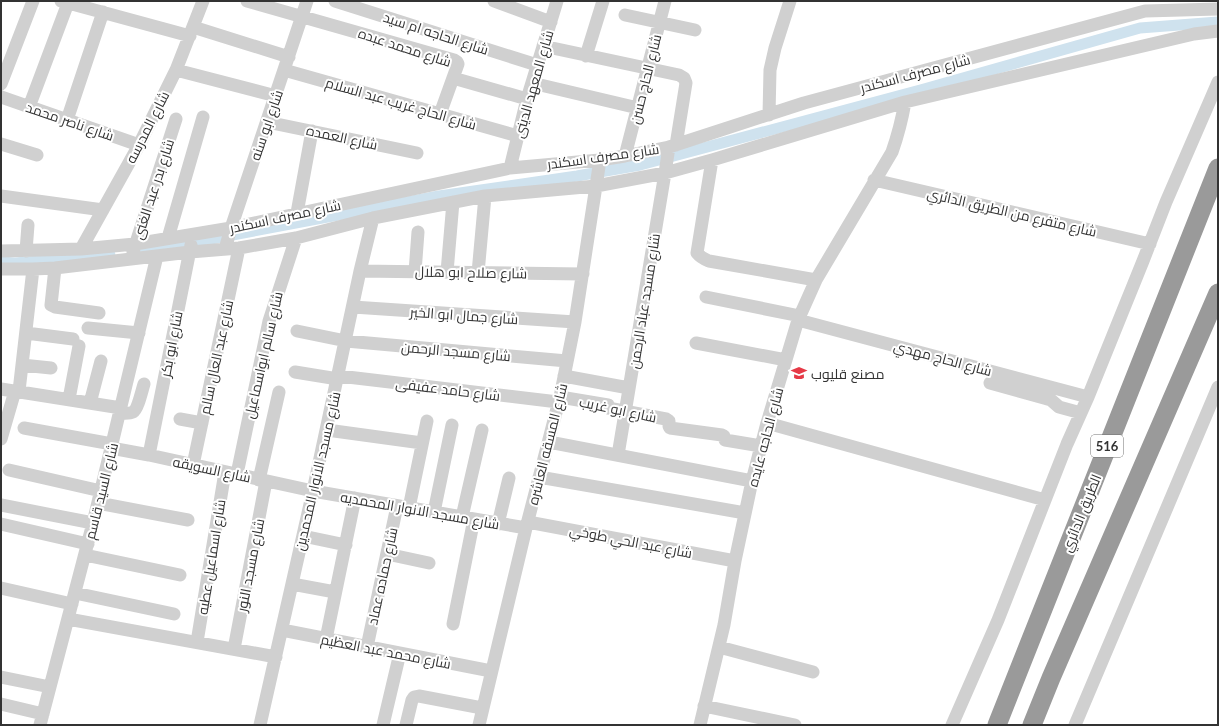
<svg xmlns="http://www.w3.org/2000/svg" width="1219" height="726" viewBox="0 0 1219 726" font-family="Lato,Cairo,sans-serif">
<rect width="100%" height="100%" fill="#fff"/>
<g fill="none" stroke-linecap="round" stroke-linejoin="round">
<path stroke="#cfe2ee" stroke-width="11" d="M 137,253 L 439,196 L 577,176 L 640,165 L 924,89 L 1140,28 L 1218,22
M 1,262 L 15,263 L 110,255"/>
<path stroke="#d0d0d0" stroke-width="13" d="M 61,1 L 190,36
M 247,1 L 454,60 L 457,62 L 458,64 L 440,114
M 335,1 L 537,65
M 494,1 L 551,22
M 625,15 L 695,30
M 193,27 L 289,57
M 543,46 L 679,75 L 684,78 L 686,83 L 676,145
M 586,56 L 603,1
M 176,70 L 276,96
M 284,70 L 518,136
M 453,78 L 527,99
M 532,83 L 638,108
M 1,84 L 33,1
M 1,97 L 139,145
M 29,107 L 68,3
M 769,115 L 770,70 L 775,48 L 790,1
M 67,120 L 103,12
M 267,122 L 417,153
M 1,144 L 37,155
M 625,156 L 665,1
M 712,160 L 697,253 C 701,258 704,259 709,261 L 816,280
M 510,168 L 527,99 L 557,1
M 874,180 L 1150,244
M 1,196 L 103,210
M 297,213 L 312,131
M 168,238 L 203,117
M 81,249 L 139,145 L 176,70 L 203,1
M 225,249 L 231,228 L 307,1
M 1,251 L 81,249 L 135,244 L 231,228 L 510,168 L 600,160 L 625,156 L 669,147 L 804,103 L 1145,11 L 1218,9
M 26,251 L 28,225
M 133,252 L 176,119
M 55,268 L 51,305 L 55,307 L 99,313
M 1,269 L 33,269 L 55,268 L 190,252 L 239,248 L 296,238 L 373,218 L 485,196 L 596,186 L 665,173 L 712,160 L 905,102 L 1194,34 L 1218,31
M 360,271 L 583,274
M 415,272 L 418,232
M 447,272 L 453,202
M 478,273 L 485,196
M 706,297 L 800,316
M 353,307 L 575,322
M 798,320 L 1088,397
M 88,328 L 139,333
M 297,331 L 346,341 L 567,361
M 26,333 L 73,339
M 696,343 L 786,360
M 22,365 L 51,368
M 295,372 L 338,379
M 339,376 L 558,402
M 564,376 L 629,388
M 990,383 L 1044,398 L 1051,400 L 1059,407 L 1081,413
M 1,389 L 121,408
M 19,391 L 33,269
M 560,397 L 608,405 L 608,408 L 666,419 L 669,421 L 669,426 L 670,428 L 722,435 L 724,436 L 725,440 L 761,446
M 69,399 L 79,346
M 90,403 L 101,361
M 119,413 C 123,413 129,414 133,412 C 138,409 142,390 144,384
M 180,419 L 202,423
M 767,423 L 1045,500
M 24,428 L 112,444
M 327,430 L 422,443
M 1,439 L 15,391
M 549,442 L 752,481
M 111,448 L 149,455 L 313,491 L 526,528
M 149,455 L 191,245
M 618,455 L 665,173 L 669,147
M 193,465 L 239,248
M 9,470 L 101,491
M 237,474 L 269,321 L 296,238
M 539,477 L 745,513
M 259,480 L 279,392
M 98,503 L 188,520
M 1,505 L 93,523
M 409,508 L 427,421
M 434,512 L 452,425
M 462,517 L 482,430
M 528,522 L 735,561
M 1,524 L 88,544
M 498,524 L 509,478
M 303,536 L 346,545
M 387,554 L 429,563
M 85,555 L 180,575
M 292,584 L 335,592
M 1,588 L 72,604
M 75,593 L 174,614
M 68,619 L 276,657
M 453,624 L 474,519
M 282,630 L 491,671
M 326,639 L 355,498
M 197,642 L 225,472
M 367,647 L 397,506
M 719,647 L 813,672
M 234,649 L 266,481
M 1,677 L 50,687
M 1,704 L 43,714
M 704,706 L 795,725
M 40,725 L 93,523 L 157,256
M 260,725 L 313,491 L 360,271 L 373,218
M 383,725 L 400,653
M 406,725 L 412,700 L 414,697 L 419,696 L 482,708
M 479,725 L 526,528 L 560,397 L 575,322 L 600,160
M 700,725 L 724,625 L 735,561 L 752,481 L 767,423 L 798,320 L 816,280 L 892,152 C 898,135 902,119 905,102
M 952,725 L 998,620 L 1067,444 L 1088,397 L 1143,261 L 1166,202 L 1218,82
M 1075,725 L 1218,387"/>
<path stroke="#9a9a9a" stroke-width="19" d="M 997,725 L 1218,168
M 1032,725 L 1051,678 L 1218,293"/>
</g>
<defs>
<symbol id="university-bare" viewBox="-9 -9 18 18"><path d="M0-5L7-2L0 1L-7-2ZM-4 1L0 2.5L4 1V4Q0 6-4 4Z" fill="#e63946" stroke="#fff" stroke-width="2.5" paint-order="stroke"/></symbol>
</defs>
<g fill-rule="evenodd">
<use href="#university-bare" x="788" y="362" width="22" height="22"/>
</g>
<g text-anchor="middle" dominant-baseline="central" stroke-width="4" stroke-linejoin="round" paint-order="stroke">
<rect fill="#fff" stroke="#707070" stroke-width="1" x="1091" y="435" width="32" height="22" rx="3"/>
<g font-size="13" font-weight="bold" fill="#333">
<text x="1107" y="446">516</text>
</g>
<g font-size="14" fill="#333" stroke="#fff">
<text transform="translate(436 33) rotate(18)">شارع الحاجه ام سيد</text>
<text transform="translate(405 47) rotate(18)">شارع محمد عبده</text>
<text transform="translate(915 73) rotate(-15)">شارع مصرف اسكندر</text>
<text transform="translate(645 79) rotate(-76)">شارع الحاج حسن</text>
<text transform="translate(533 84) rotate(-74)">شارع المعهد الدينى</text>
<text transform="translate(401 103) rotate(16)">شارع الحاج غريب عبد السلام</text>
<text transform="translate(70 121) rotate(19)">شارع ناصر محمد</text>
<text transform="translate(266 125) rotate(-71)">شارع ابو سنه</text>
<text transform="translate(147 127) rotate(-63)">شارع المدرسه</text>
<text transform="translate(342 137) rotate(12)">شارع العمده</text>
<text transform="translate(603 156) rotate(-8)">شارع مصرف اسكندر</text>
<text transform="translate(153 189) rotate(-72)">شارع بدر عبد الغنى</text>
<text transform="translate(1012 212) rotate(13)">شارع متفرع من الطريق الدائري</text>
<text transform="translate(285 216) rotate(-12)">شارع مصرف اسكندر</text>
<text transform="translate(471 272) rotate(1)">شارع صلاح ابو هلال</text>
<text transform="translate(644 301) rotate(-81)">شارع مسجد عباد الرحمن</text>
<text transform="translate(464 315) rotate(4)">شارع جمال ابو الخير</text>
<text transform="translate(171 344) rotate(-79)">شارع ابو بكر</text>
<text transform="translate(456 351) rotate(5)">شارع مسجد الرحمن</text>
<text transform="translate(263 355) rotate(-77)">شارع سالم ابواسماعيل</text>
<text transform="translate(216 357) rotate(-78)">شارع عبد العال سالم</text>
<text transform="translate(943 358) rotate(15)">شارع الحاج مهدي</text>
<text transform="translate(448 389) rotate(7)">شارع حامد عفيفى</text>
<text transform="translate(618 409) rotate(12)">شارع ابو غريب</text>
<text transform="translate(765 437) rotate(-75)">شارع الحاجه عايده</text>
<text transform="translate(547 444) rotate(-76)">شارع المسقه العاشره</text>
<text transform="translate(212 469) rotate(12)">شارع السويقه</text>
<text transform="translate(317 471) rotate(-77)">شارع مسجد الانوار المحمدين</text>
<text transform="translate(101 491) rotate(-76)">شارع السيد قاسم</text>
<text transform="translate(420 510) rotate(10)">شارع مسجد الانوار المحمديه</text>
<text transform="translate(1081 513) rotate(-68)">الطريق الدائري</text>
<text transform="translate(631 541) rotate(11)">شارع عبد الحي طوخي</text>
<text transform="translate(211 557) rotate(-81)">شارع اسماعيل عطيه</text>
<text transform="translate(250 565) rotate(-79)">شارع مسجد النور</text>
<text transform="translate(382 576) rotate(-78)">شارع حماده عماد</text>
<text transform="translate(386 651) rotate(11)">شارع محمد عبد العظيم</text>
</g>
<g font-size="14" fill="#333" stroke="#fff" text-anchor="start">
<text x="811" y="373">مصنع قليوب</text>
</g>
</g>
<rect width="1219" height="726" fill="none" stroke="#333333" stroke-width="4"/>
</svg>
